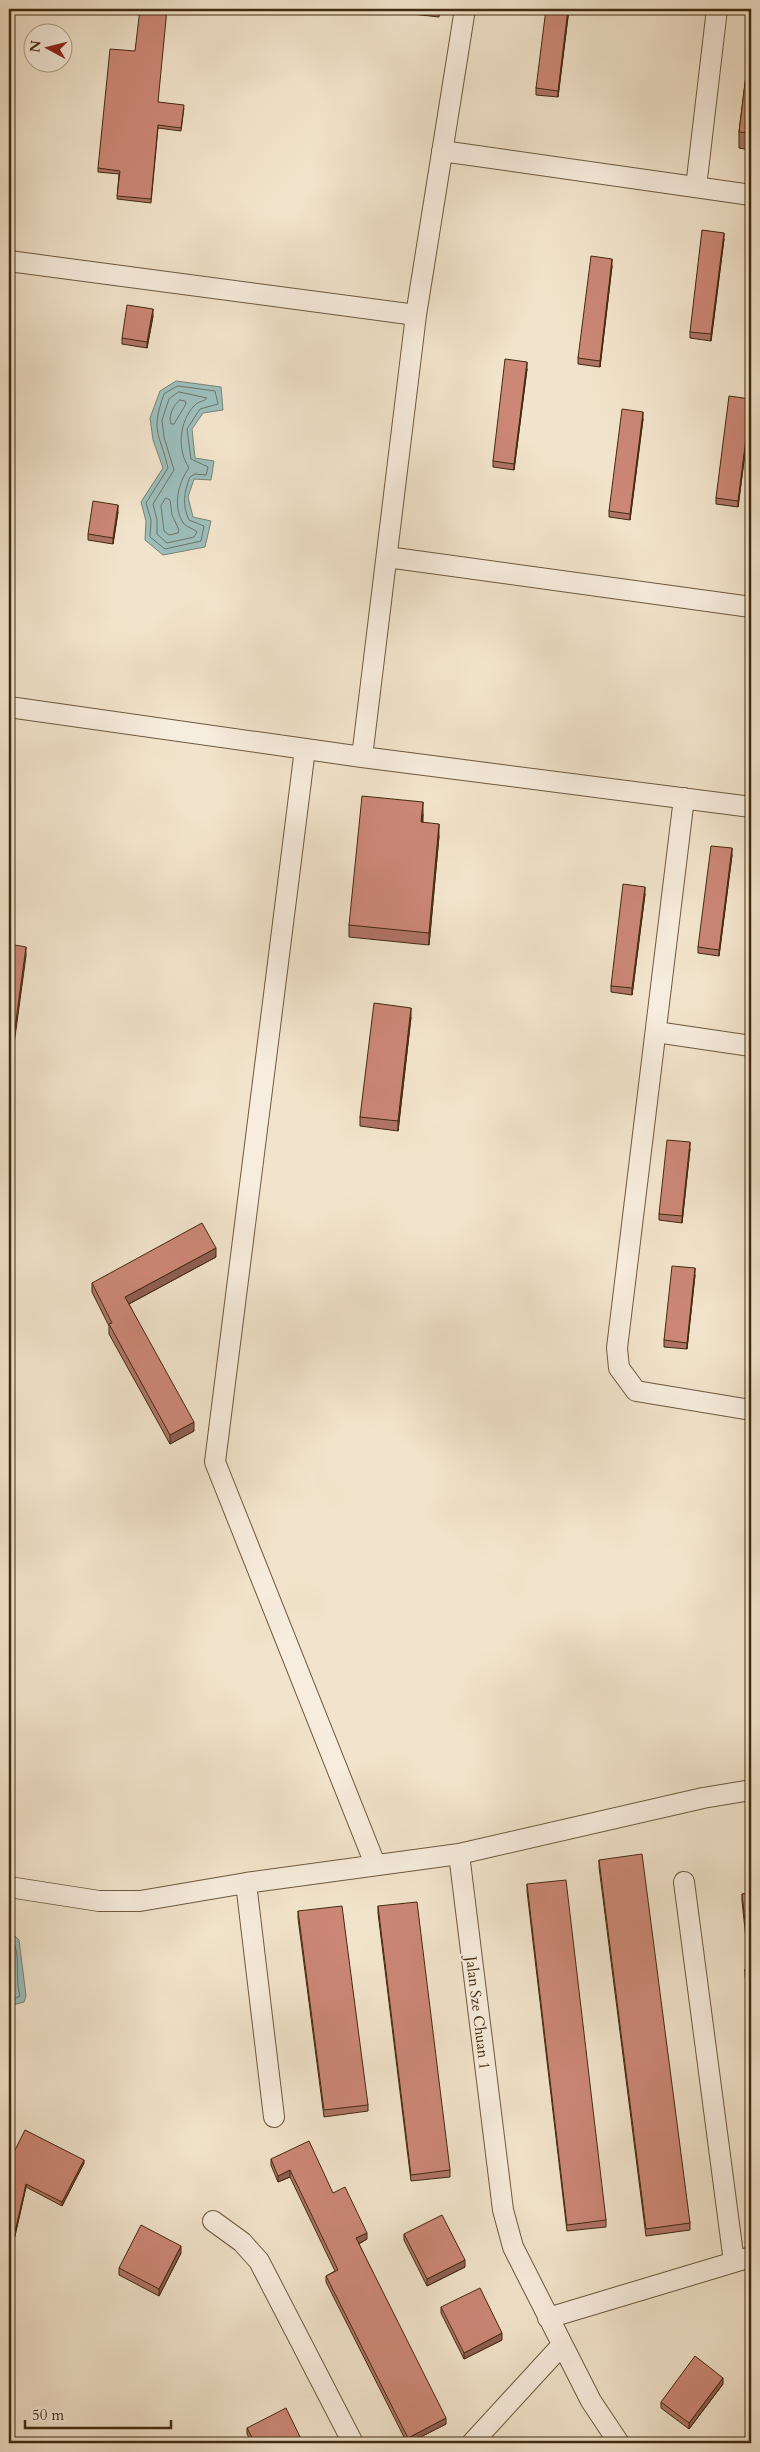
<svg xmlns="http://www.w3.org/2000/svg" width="760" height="2452" viewBox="0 0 760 2452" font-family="Cardo,serif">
<rect width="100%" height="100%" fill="#f2e4cc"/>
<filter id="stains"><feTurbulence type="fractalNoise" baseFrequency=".004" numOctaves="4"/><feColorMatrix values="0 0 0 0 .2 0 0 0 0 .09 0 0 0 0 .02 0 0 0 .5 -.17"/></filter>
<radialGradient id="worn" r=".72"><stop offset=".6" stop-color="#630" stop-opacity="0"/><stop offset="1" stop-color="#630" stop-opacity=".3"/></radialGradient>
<path fill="#9cbebc" stroke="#788376" d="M 176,381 L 221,387 L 223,410 L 203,413 L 192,429 L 195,458 L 214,461 L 211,480 L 194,479 L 188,497 L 193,517 L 211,521 L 205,547 L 163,555 L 145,540 L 146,521 L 141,502 L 163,468 L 153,440 L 150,418 L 160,391 Z
M 9,1930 L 19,1940 L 26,1996 L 24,2002 L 9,2006 Z"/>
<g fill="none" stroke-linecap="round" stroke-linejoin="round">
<path stroke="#6f7464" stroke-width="1" d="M 178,386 L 215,391 L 218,404 L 200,409 L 187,429 L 191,459 L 208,467 L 206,475 L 195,474 L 190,477 C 184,492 182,505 189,520 L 204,526 L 201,541 L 165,549 L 150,537 L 151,520 L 146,503 L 168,468 C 160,433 150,433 164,394 Z
M 179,392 L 207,398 C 204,402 198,401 194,406 C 179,422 177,450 189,468 C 178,483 172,507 184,524 C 188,528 193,528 197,532 L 194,537 L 167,543 L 157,534 L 157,520 L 153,504 L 174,470 L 164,437 L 162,420 L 169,399 Z
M 180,400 L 185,401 L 186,404 L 174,424 L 171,424 C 168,418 173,404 180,400 Z
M 166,498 L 170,500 L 172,515 L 179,530 L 178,533 L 169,535 L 164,531 L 161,506 Z
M 9,1936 C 23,1949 14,1978 20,1996 L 9,2001"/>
<defs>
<path id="minor" d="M 442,151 L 751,195
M 696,187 L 717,9
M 9,261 L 416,315
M 387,557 L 751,607
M 9,707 L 362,757 L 751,807
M 305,749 L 215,1462 L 375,1864
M 362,757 L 416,315 L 465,9
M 684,798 L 617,1348 L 619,1368 L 636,1391 L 751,1410
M 656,1032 L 751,1046
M 684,1882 L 734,2262
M 246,1883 L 274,2117
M 9,1887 L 99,1901 L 140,1901 L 246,1883 L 459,1854
M 213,2221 L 242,2242 L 259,2261 L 353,2443
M 548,2318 L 751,2257
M 472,2443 L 562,2345
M 619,2443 L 591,2401 L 513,2247 L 503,2210 L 459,1854 L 703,1798 L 751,1790"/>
</defs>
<use href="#minor" stroke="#6e583d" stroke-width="22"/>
<use href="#minor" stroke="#f7edde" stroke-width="20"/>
</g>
<path fill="#af7466" stroke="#422a0d" d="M 412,9 L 440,9 L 439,17 L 412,14 Z
M 569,9 L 558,97 L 536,95 L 536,88 Z
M 751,34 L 751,150 L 739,148 L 739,132 Z
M 158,102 L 184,108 L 181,131 L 158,128 L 151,203 L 117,199 L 119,174 L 98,172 L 98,168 Z
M 724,239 L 711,341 L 690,338 L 690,332 Z
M 612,266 L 600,367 L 578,364 L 578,358 Z
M 153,316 L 147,348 L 122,344 L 122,338 Z
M 527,369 L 514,470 L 493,467 L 493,461 Z
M 751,406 L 738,507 L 716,504 L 716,498 Z
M 643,419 L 630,520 L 609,517 L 609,511 Z
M 118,512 L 113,544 L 88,540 L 88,534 Z
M 423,814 L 423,822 L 439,836 L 429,945 L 349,937 L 349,925 Z
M 732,855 L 719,956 L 698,953 L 698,947 Z
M 645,894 L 632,995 L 611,992 L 611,986 Z
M 411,1017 L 398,1131 L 360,1126 L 360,1117 Z
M 690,1149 L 682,1223 L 659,1220 L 659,1214 Z
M 216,1257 L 129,1304 L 194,1431 L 170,1444 L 109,1334 L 109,1326 L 92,1292 L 92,1283 Z
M 695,1275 L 687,1349 L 664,1347 L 664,1340 Z
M 599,1860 L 690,2223 L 690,2230 L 646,2236 L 599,1867 Z
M 527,1884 L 606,2220 L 606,2227 L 567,2231 L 527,1891 Z
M 751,1893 L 751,2020 L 745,1975 L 745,1969 L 749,1968 L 742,1901 L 742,1894 Z
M 378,1906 L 450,2170 L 450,2177 L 411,2181 L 378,1913 Z
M 298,1911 L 368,2105 L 368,2111 L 324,2117 L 298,1918 Z
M 271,2159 L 333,2193 L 367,2239 L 359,2244 L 446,2424 L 409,2443 L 407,2443 L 326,2282 L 326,2276 L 335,2271 L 290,2177 L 278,2182 L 271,2165 Z
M 9,2162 L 84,2163 L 62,2206 L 26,2187 L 14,2240 L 9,2238 Z
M 404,2234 L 465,2267 L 427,2286 L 404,2240 Z
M 181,2253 L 159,2296 L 119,2275 L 119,2268 Z
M 441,2307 L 502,2340 L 464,2359 L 441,2313 Z
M 723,2384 L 689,2429 L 661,2408 L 661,2402 Z
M 247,2428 L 303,2443 L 252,2443 L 247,2434 Z"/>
<path fill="#8f5e53" stroke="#422a0d" d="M 568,9 L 569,9 L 558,97 L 558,91 Z
M 724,233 L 724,239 L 711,341 L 711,334 Z
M 612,259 L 612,266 L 600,367 L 600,361 Z
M 153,309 L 153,316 L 147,348 L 147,342 Z
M 527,362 L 527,369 L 514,470 L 514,464 Z
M 751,399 L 751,406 L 738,507 L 738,501 Z
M 643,412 L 643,419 L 630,520 L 630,514 Z
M 118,505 L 118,512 L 113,544 L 113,538 Z
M 423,802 L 423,814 L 421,834 L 421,822 Z
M 439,824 L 439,836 L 429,945 L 429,933 Z
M 732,848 L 732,855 L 719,956 L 719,950 Z
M 645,887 L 645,894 L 632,995 L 632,988 Z
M 26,947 L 26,956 L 9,1081 L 9,1072 Z
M 411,1008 L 411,1017 L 398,1131 L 398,1121 Z
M 690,1142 L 690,1149 L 682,1223 L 682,1216 Z
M 216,1248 L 216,1257 L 125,1306 L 125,1297 Z
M 695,1268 L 695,1275 L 687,1349 L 687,1343 Z
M 194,1422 L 194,1431 L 170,1444 L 170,1435 Z
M 84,2160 L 84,2163 L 62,2206 L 62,2202 Z
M 290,2170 L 290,2177 L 278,2182 L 278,2176 Z
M 26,2184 L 26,2187 L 14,2240 L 14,2236 Z
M 367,2233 L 367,2239 L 356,2245 L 356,2238 Z
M 181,2246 L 181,2253 L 159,2296 L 159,2289 Z
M 465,2260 L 465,2267 L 427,2286 L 427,2279 Z
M 502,2333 L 502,2340 L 464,2359 L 464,2353 Z
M 723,2378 L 723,2384 L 689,2429 L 689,2423 Z
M 446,2418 L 446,2424 L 409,2443 L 408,2443 L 408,2438 Z"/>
<path fill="#cc8777" stroke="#422a0d" d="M 140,9 L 167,9 L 158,102 L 184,105 L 181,128 L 158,125 L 151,199 L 117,196 L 120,171 L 98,168 L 110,49 L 135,51 Z
M 427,9 L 439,9 L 439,10 Z
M 546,9 L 568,9 L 558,91 L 536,88 Z
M 751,34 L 751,133 L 739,132 Z
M 9,78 L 14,78 L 9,121 Z
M 702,230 L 724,233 L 711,334 L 690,332 Z
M 591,256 L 612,259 L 600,361 L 578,358 Z
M 127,305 L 153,309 L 147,342 L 122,338 Z
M 505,359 L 527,362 L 514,464 L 493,461 Z
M 729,396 L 751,399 L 738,501 L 716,498 Z
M 622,409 L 643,412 L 630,514 L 609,511 Z
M 93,501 L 118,505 L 113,538 L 88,534 Z
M 362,796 L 423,802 L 421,822 L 439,824 L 429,933 L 349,925 Z
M 711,846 L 732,848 L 719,950 L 698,947 Z
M 623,884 L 645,887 L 632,988 L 611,986 Z
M 9,944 L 26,947 L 9,1072 Z
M 374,1003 L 411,1008 L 398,1121 L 360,1117 Z
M 667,1140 L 690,1142 L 682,1216 L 659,1214 Z
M 202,1223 L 216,1248 L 125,1297 L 194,1422 L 170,1435 L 109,1324 L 112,1323 L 92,1283 Z
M 672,1266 L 695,1268 L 687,1343 L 664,1340 Z
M 642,1854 L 690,2223 L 646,2229 L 599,1860 Z
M 566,1880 L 606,2220 L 567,2225 L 527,1884 Z
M 751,1893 L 751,2013 L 745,1969 L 750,1968 L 742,1894 Z
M 417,1902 L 450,2170 L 411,2175 L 378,1906 Z
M 342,1906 L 368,2105 L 324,2110 L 298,1911 Z
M 25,2130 L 84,2160 L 62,2202 L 26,2184 L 14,2236 L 9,2235 L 9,2162 Z
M 309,2141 L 333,2193 L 345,2187 L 367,2233 L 356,2238 L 446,2418 L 408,2438 L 326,2276 L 338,2270 L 290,2170 L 278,2176 L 271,2159 Z
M 442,2215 L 465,2260 L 427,2279 L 404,2234 Z
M 141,2225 L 181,2246 L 159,2289 L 119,2268 Z
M 480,2288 L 502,2333 L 464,2353 L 441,2307 Z
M 695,2356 L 723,2378 L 689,2423 L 661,2402 Z
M 286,2408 L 303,2443 L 255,2443 L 247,2428 Z
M 544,2439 L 549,2443 L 541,2443 Z"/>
<g text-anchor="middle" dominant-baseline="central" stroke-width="4.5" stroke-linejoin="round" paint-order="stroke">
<g font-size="15" fill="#422a0d" stroke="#f7edde">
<text transform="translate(478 2013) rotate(83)">Jalan Sze Chuan 1</text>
</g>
</g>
<rect width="760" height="2452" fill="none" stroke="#f2e4cc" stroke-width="30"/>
<rect x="10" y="10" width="740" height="2432" fill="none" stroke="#422a0d" stroke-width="2.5"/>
<rect x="15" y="15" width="730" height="2422" fill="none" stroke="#422a0d"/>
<g transform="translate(48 48) rotate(277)"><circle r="24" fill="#f7edde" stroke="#af9f8a"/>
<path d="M0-4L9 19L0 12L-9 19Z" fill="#8f2418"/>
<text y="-8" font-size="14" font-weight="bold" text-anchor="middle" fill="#422a0d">N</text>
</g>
<path d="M25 2420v8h146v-8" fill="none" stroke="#422a0d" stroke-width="2.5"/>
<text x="32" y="2420" font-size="15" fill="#422a0d" stroke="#f7edde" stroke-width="4" paint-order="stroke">50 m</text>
<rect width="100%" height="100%" filter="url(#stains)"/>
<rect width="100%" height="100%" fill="url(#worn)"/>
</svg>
